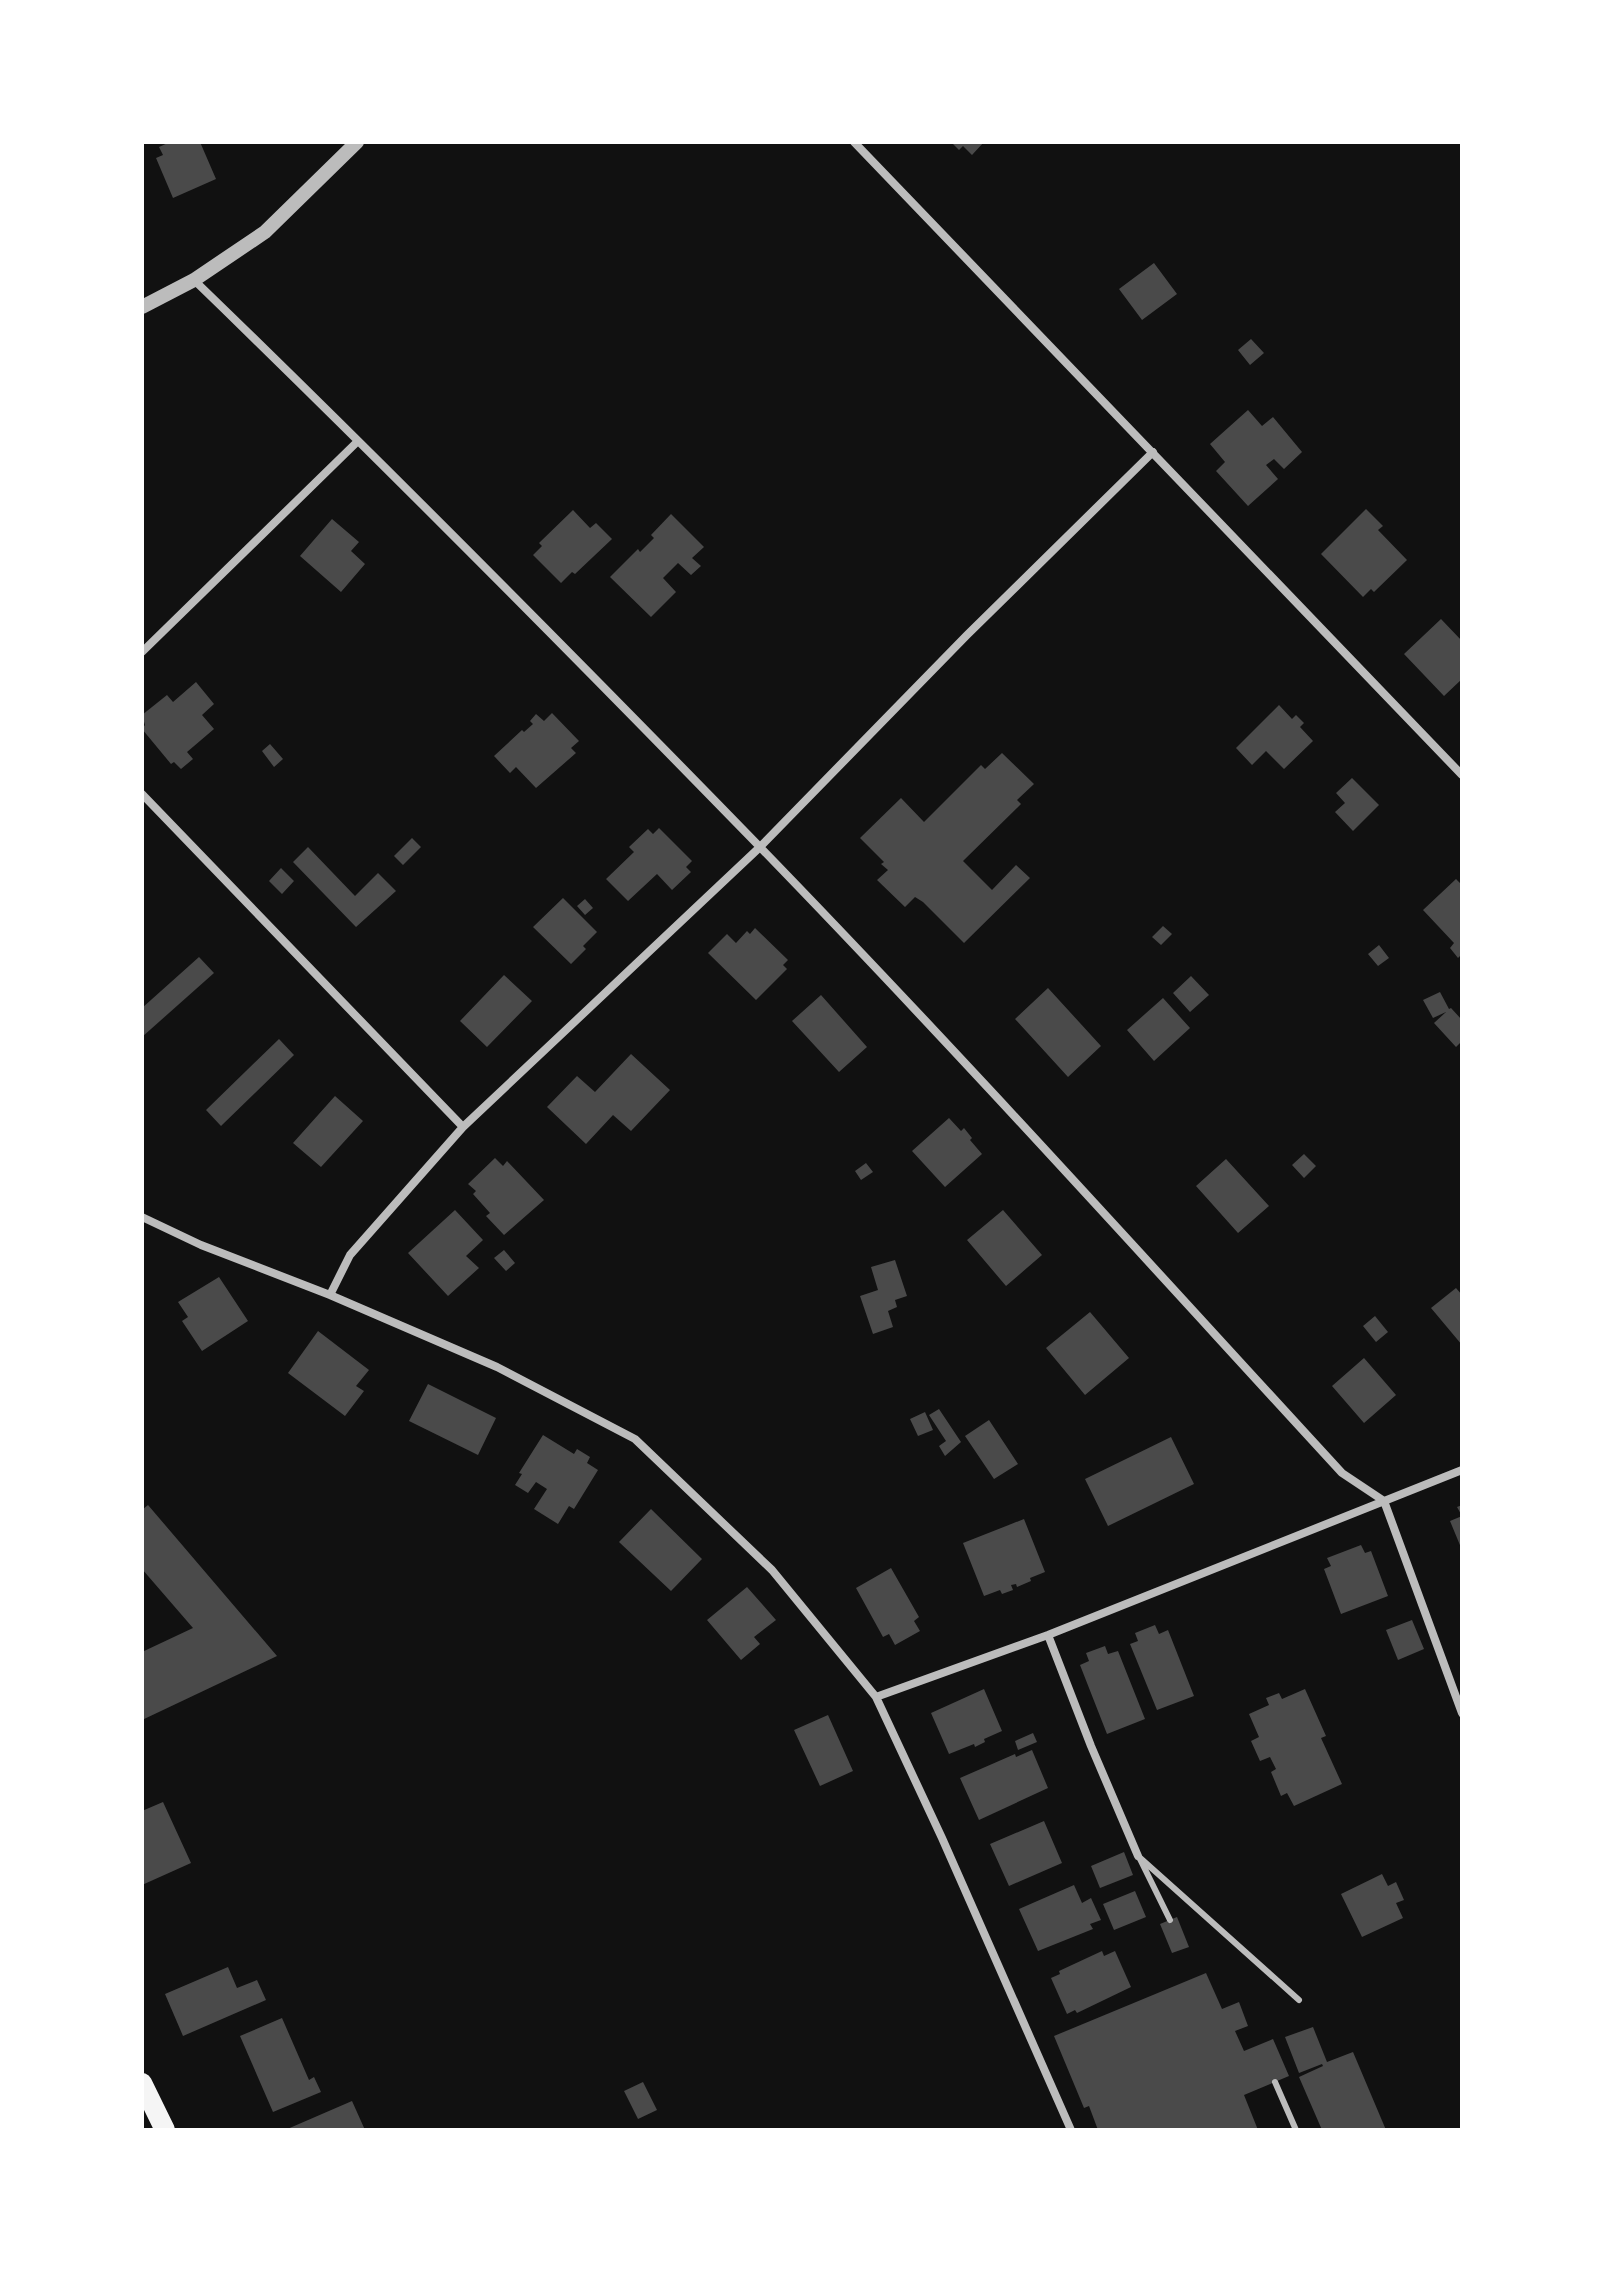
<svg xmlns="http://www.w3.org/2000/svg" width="1604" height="2272" viewBox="0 0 1604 2272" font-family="Mulish,sans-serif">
<rect width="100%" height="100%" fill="#111"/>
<path fill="#4a4a4a" d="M 170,142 L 200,142 L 216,179 L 173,198 L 156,158 L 163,155 L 159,147 Z
M 951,142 L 984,142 L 972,155 L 963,146 L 959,150 Z
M 1154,263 L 1177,294 L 1142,320 L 1119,289 Z
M 1251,339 L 1264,353 L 1250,365 L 1238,350 Z
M 1248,410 L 1262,426 L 1273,417 L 1302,452 L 1284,469 L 1274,459 L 1266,465 L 1278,479 L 1248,506 L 1216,471 L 1225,462 L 1210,444 Z
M 1366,509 L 1383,526 L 1378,530 L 1407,560 L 1374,592 L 1371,589 L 1363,597 L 1321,554 Z
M 573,510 L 590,528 L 596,523 L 612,539 L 575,574 L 572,572 L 561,583 L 533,555 L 542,546 L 539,543 Z
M 671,514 L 704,547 L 692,558 L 701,566 L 691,575 L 678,563 L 663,578 L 676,592 L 651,617 L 610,577 L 638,549 L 640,552 L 654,538 L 651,535 Z
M 332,519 L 359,542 L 351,551 L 365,564 L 341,592 L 300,556 Z
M 1441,619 L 1462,641 L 1462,679 L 1444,696 L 1404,654 Z
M 196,682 L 214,704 L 202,715 L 214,729 L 187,752 L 193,759 L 181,769 L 174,762 L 171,764 L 142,729 L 145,725 L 142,715 L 167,695 L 173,702 Z
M 1279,705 L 1292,719 L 1296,715 L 1304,723 L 1300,727 L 1313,741 L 1284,769 L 1266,751 L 1252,765 L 1236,748 Z
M 552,713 L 579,741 L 571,748 L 576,753 L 536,788 L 516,767 L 510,773 L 494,756 L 522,730 L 524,732 L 533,724 L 530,721 L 536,714 L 544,721 Z
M 270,744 L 283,759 L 274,767 L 262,751 Z
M 1002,753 L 1034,784 L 1017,800 L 1021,804 L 963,861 L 992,890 L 1016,865 L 1030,878 L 964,943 L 923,902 L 915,897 L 905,907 L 877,880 L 888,870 L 881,864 L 884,862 L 860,838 L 901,798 L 924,822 L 981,765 L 985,769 Z
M 1352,778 L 1379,805 L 1353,831 L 1335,812 L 1345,803 L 1336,793 Z
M 659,828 L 692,861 L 686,867 L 691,872 L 672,890 L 657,874 L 628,901 L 606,879 L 634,852 L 629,847 L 648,829 L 653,834 Z
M 412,838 L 421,847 L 403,865 L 394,856 Z
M 308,847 L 355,896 L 378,873 L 396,891 L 356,927 L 293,862 Z
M 281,868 L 294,881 L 282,894 L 269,881 Z
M 1456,879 L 1462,885 L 1462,954 L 1458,958 L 1450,948 L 1454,943 L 1423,910 Z
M 563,898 L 597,932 L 583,946 L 586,949 L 571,964 L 533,927 Z
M 585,899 L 593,908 L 585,915 L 577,906 Z
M 1163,926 L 1172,934 L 1161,945 L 1152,937 Z
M 755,928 L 788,960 L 783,965 L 787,969 L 756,1000 L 708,953 L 727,934 L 736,943 L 747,931 L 750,934 Z
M 1379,945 L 1389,958 L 1378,966 L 1368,954 Z
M 199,957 L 214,973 L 142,1037 L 142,1008 Z
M 504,975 L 532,1001 L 487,1047 L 460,1021 Z
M 1191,976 L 1209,995 L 1190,1012 L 1173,993 Z
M 1048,988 L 1101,1046 L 1068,1077 L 1015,1019 Z
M 1440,992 L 1449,1009 L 1451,1008 L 1462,1020 L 1462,1041 L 1456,1047 L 1434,1023 L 1446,1012 L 1433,1018 L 1423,1000 Z
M 821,995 L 867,1047 L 839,1072 L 792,1021 Z
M 1163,998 L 1190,1028 L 1154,1061 L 1127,1030 Z
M 279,1039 L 294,1055 L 221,1126 L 206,1110 Z
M 631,1054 L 670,1090 L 631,1131 L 613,1115 L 586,1144 L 547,1107 L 577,1076 L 595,1092 Z
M 335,1096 L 363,1121 L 321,1167 L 293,1143 Z
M 949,1118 L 961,1131 L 964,1128 L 972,1138 L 970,1140 L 982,1154 L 945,1187 L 912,1151 Z
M 1304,1154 L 1316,1166 L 1304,1178 L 1292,1165 Z
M 495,1158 L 503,1166 L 507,1161 L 544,1200 L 504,1235 L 486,1216 L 490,1213 L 473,1194 L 476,1191 L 468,1184 Z
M 1226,1159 L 1269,1206 L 1238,1233 L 1196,1186 Z
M 866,1163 L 873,1172 L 861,1180 L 855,1171 Z
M 455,1210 L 483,1240 L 466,1256 L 479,1268 L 448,1296 L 408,1253 Z
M 1003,1210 L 1042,1255 L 1006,1286 L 967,1240 Z
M 504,1250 L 515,1263 L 506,1271 L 494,1258 Z
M 895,1260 L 907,1296 L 895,1300 L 897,1307 L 888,1311 L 893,1327 L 873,1334 L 860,1296 L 878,1290 L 871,1267 Z
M 219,1277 L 248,1321 L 202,1351 L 182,1321 L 188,1317 L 178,1302 Z
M 1456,1288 L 1462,1295 L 1462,1345 L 1431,1308 Z
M 1090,1312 L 1129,1358 L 1085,1395 L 1046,1348 Z
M 1375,1316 L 1388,1332 L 1376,1342 L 1363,1326 Z
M 318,1331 L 369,1370 L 356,1386 L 364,1391 L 345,1416 L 288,1373 Z
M 1364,1358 L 1396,1395 L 1364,1423 L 1332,1386 Z
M 428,1384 L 496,1418 L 478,1455 L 409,1421 Z
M 939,1409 L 961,1442 L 945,1456 L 939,1446 L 946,1441 L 929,1415 Z
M 925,1412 L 933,1430 L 918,1436 L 910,1419 Z
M 989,1420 L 1018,1464 L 994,1479 L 965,1436 Z
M 543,1435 L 574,1454 L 577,1449 L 590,1457 L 587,1463 L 598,1470 L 574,1509 L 569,1506 L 558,1524 L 534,1509 L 547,1489 L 536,1482 L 528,1493 L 515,1485 L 522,1474 L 519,1473 Z
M 1171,1437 L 1194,1484 L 1108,1526 L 1085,1479 Z
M 148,1505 L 277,1656 L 142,1720 L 142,1652 L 193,1628 L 142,1569 L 142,1510 Z
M 1462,1505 L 1462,1550 L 1450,1521 L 1462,1516 L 1457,1507 Z
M 651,1509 L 702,1559 L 671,1591 L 619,1542 Z
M 1024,1519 L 1045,1572 L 1030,1578 L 1031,1581 L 1017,1587 L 1016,1584 L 1011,1585 L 1013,1590 L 1002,1594 L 1000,1590 L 984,1596 L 963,1543 Z
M 1361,1545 L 1365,1553 L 1371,1551 L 1388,1596 L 1341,1614 L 1324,1569 L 1331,1566 L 1327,1558 Z
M 891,1568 L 919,1617 L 914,1621 L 920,1631 L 895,1645 L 889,1634 L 883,1637 L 856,1588 Z
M 747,1587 L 776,1620 L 754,1637 L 760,1644 L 741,1660 L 707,1620 Z
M 1412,1620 L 1424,1649 L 1398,1660 L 1386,1630 Z
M 1155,1625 L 1159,1634 L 1168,1630 L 1194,1696 L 1157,1710 L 1130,1644 L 1138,1641 L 1135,1633 Z
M 1105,1646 L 1108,1654 L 1118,1651 L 1145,1719 L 1107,1734 L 1080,1665 L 1089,1661 L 1086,1653 Z
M 984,1689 L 1002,1731 L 984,1739 L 985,1742 L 975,1747 L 974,1744 L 949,1754 L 931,1713 Z
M 1305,1689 L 1326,1736 L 1321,1738 L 1342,1784 L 1294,1806 L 1287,1793 L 1281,1796 L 1271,1772 L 1276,1769 L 1270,1757 L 1260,1761 L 1251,1741 L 1259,1737 L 1249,1714 L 1269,1705 L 1266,1698 L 1279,1693 L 1282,1699 Z
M 828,1715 L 853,1771 L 820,1786 L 794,1730 Z
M 1033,1733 L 1037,1742 L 1018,1750 L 1015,1741 Z
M 1032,1750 L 1048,1788 L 979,1820 L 960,1778 L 1015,1754 L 1016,1757 Z
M 163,1802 L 191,1863 L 142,1885 L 142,1811 Z
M 1044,1821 L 1062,1863 L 1009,1886 L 990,1844 Z
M 1124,1852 L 1133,1875 L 1100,1888 L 1091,1866 Z
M 1382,1874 L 1388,1886 L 1396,1882 L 1404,1900 L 1396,1903 L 1403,1918 L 1362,1937 L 1341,1894 Z
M 1074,1885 L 1082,1903 L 1091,1898 L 1101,1920 L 1090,1924 L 1093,1929 L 1038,1951 L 1019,1909 Z
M 1135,1891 L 1146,1917 L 1114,1930 L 1103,1904 Z
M 1177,1917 L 1189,1947 L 1172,1953 L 1160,1924 Z
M 1102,1951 L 1104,1956 L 1115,1951 L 1131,1987 L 1077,2013 L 1075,2010 L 1067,2014 L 1051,1978 L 1060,1974 L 1059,1971 Z
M 228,1967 L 237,1988 L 257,1980 L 266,2000 L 183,2036 L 165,1994 Z
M 1206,1973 L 1222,2009 L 1239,2002 L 1248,2026 L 1235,2031 L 1244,2051 L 1273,2039 L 1289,2076 L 1244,2095 L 1258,2130 L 1098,2130 L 1089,2106 L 1084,2108 L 1054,2036 Z
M 282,2018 L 309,2080 L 314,2077 L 321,2092 L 273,2112 L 240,2036 Z
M 1313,2027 L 1327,2062 L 1353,2052 L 1386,2130 L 1322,2130 L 1299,2077 L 1323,2066 L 1322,2064 L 1299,2073 L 1285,2037 Z
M 643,2082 L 657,2110 L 638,2119 L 624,2091 Z
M 352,2101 L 365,2130 L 285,2130 Z"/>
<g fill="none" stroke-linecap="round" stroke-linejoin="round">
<path stroke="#bcbcbc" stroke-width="6" d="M 1138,1856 L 1299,2000
M 1140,1859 L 1170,1920
M 1275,2082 L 1296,2130"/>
<path stroke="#bcbcbc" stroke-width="8" d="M 854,142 L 1462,775
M 194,280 C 385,465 573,655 758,845 C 957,1050 1148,1262 1342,1473 L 1384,1501 L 1462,1713
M 142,652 L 358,441
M 142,794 L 463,1127
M 142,1217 L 201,1245 L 330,1295 L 497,1367 L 635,1439 L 772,1570 L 876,1697 L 942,1838 L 1071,2130
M 330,1295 L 350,1255 L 463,1127 L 760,847 L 967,635 L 1153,452
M 1048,1635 L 1091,1746 L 1138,1856
M 876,1697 L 1048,1635 L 1462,1470"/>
<path stroke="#bcbcbc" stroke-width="14" d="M 142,307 L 194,280 L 265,232 L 357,142"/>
<path stroke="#f5f5f5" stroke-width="20" d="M 142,2083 L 165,2130"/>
</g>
<rect width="1604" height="2272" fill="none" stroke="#ffffff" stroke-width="288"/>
</svg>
